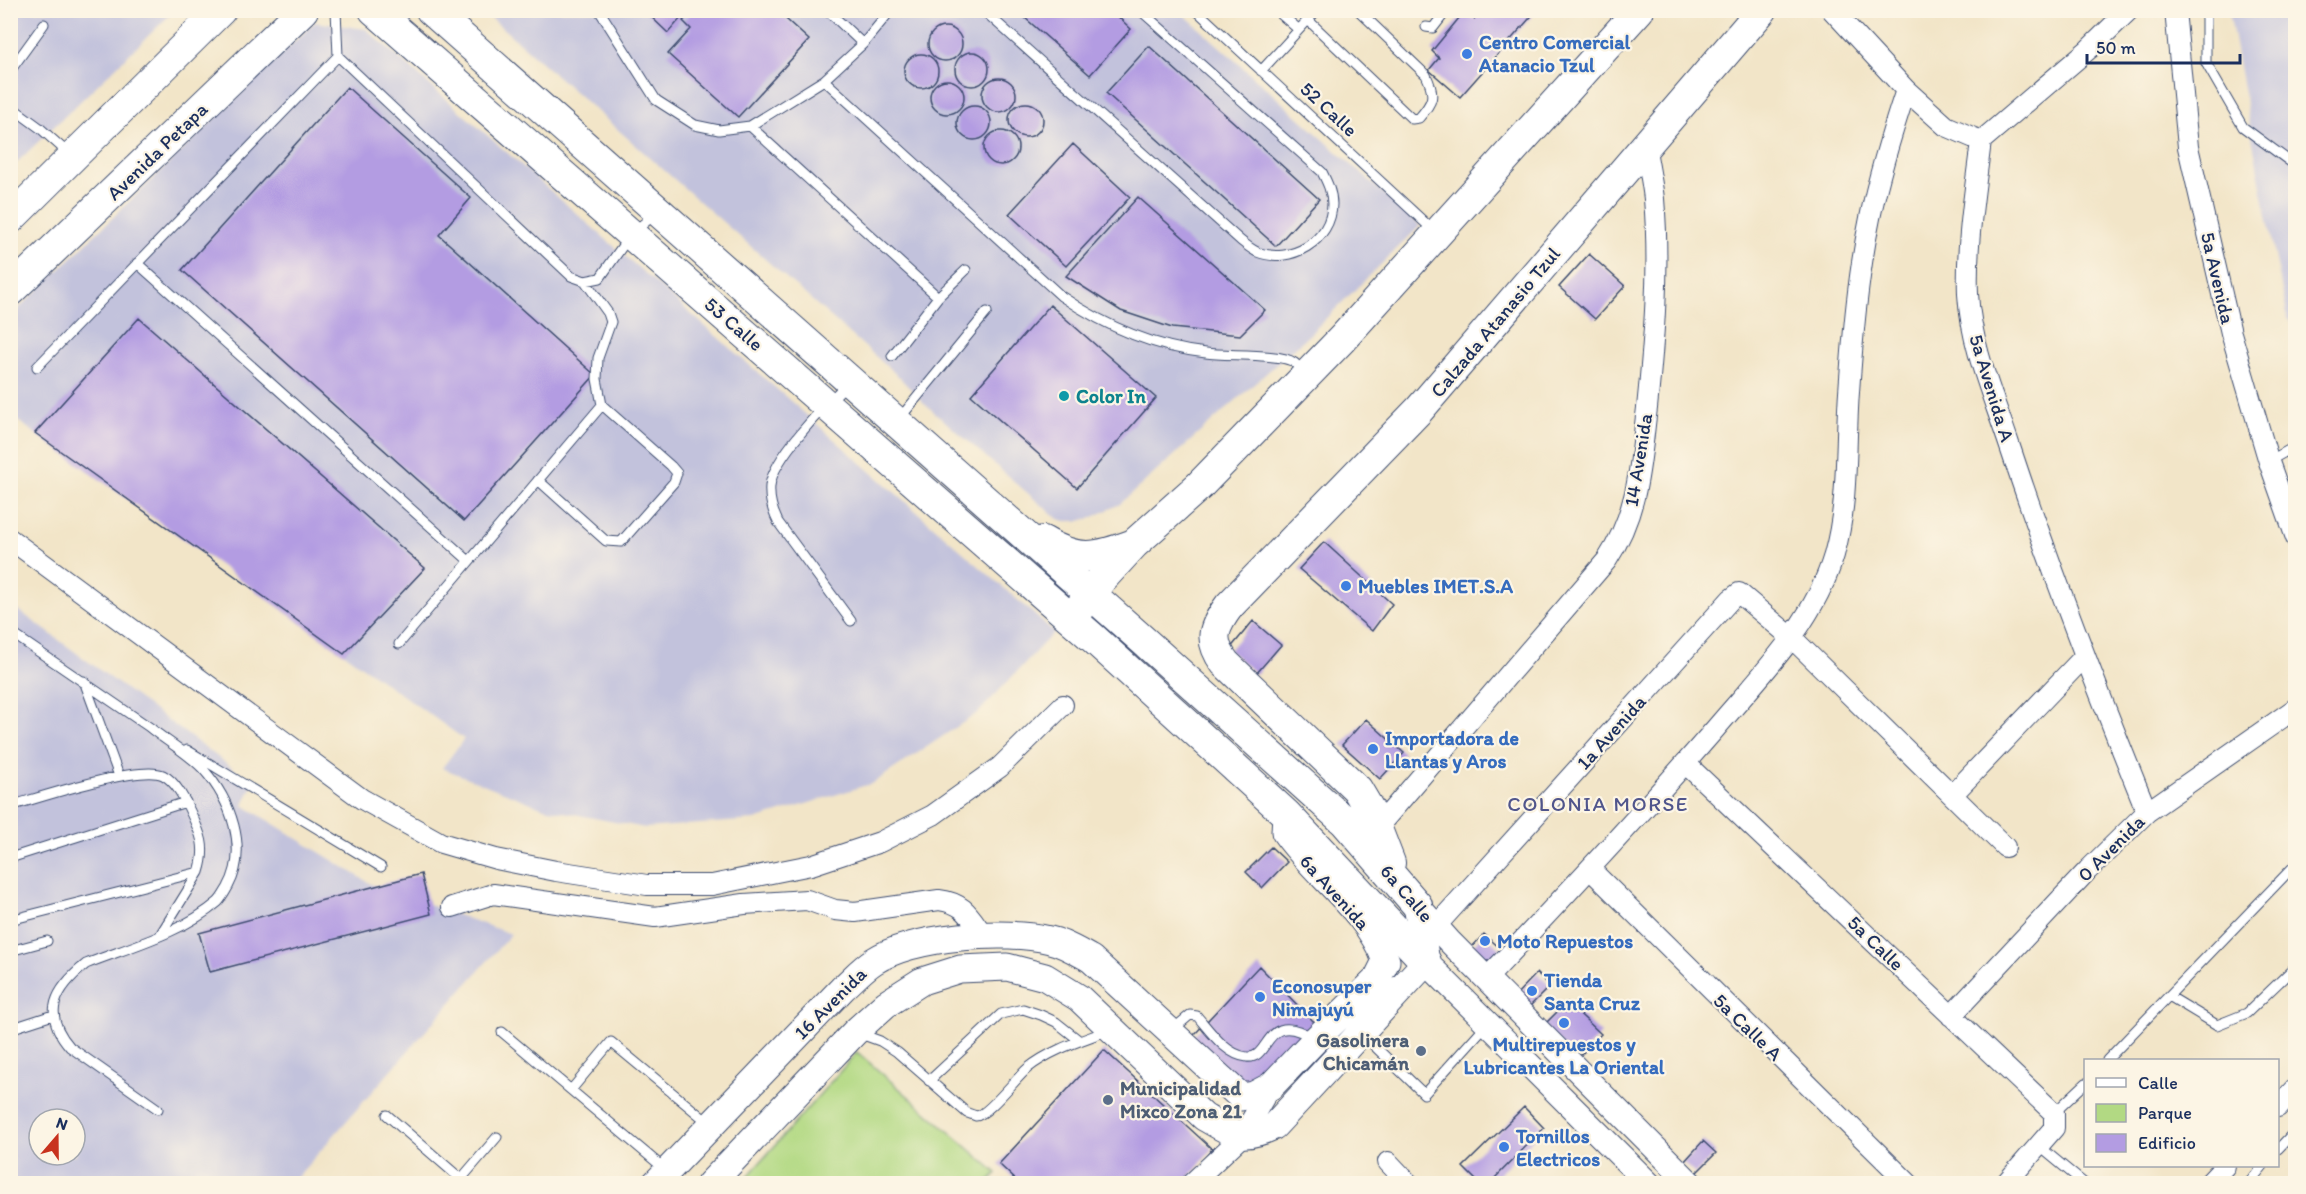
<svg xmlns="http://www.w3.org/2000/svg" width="2306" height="1194" viewBox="0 0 2306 1194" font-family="Itim,sans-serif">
<rect width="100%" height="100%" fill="#fcf5e5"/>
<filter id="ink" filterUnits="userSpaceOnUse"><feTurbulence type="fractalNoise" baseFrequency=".0167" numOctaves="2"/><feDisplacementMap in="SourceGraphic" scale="12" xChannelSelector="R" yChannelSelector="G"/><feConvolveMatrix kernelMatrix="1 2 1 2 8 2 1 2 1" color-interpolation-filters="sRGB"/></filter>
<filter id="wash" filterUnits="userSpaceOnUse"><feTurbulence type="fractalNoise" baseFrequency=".008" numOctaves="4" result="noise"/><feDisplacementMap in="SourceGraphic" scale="24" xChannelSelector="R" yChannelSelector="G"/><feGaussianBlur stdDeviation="1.35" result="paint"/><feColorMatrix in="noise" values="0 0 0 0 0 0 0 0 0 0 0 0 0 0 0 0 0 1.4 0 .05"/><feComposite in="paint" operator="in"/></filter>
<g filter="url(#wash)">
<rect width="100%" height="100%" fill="#f2e5c8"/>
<path fill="#c2c2dc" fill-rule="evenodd" d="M 11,11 L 174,11 L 11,168 Z
M 483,11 L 1180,11 L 1420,226 L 1310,334 L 1120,504 L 1091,518 L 1079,521 L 1065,521 L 1059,519 L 1039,503 L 925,404 L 898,376 Z
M 2229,11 L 2295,11 L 2295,326 L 2288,319 L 2261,186 Z
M 315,22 L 366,29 L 1054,632 L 979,712 L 873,783 L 755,820 L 645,828 L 544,808 L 442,768 L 464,739 L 11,416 L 11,316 Z
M 10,604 L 253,783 L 243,805 L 371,884 L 511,934 L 292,1183 L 11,1183 ZM 39,1119 L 75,1119 L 75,1155 L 39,1155 Z"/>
<path fill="#b2d983" stroke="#668470" stroke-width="1.5" d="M 857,1052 L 997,1173 L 987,1183 L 742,1183 Z"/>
<g id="blocks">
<path fill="#b39ce2" d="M 644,10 L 688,10 L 668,33 Z
M 693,10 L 776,10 L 809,40 L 738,117 L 668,54 L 691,29 L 683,21 Z
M 1016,10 L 1111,10 L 1131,29 L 1090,75 Z
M 1481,10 L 1537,10 L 1460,97 L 1429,70 L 1439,58 L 1432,51 L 1464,12 L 1474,19 Z
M928 44a17 17 0 1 1 34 0a17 17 0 1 1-34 0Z
M 1149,46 L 1319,199 L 1276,246 L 1106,93 Z
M955 69a17 17 0 1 1 34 0a17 17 0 1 1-34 0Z
M904 71a17 17 0 1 1 34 0a17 17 0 1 1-34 0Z
M982 95a17 17 0 1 1 34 0a17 17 0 1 1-34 0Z
M930 97a17 17 0 1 1 34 0a17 17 0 1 1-34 0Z
M 347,87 L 471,198 L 439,235 L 595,375 L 464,521 L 182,270 Z
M1009 120a17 17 0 1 1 34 0a17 17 0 1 1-34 0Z
M957 123a17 17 0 1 1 34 0a17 17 0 1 1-34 0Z
M984 148a17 17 0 1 1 34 0a17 17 0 1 1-34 0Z
M 1073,144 L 1130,197 L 1066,266 L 1009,214 Z
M 1138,197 L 1265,310 L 1240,335 L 1172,328 L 1121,311 L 1066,276 Z
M 1589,254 L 1625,286 L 1595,319 L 1559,287 Z
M 1050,305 L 1156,398 L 1077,488 L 971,395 Z
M 139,318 L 425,568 L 344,654 L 35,433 Z
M 1324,542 L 1392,604 L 1372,631 L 1299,569 Z
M 1253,621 L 1281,645 L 1256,674 L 1229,650 Z
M 1366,719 L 1404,753 L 1380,779 L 1342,745 Z
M 1271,847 L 1287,862 L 1262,888 L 1246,872 Z
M 421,874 L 431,914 L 210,972 L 199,933 Z
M 1484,934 L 1501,949 L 1489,961 L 1483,961 L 1468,951 Z
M 1259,966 L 1320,1028 L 1257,1086 L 1246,1088 L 1193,1036 Z
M 1537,973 L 1550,986 L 1527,1009 L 1514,997 Z
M 1567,1002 L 1601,1034 L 1577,1059 L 1543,1026 Z
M 1104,1050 L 1212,1149 L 1184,1184 L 1020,1184 L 999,1164 Z
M 1524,1107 L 1544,1128 L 1489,1184 L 1480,1184 L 1463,1167 Z
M 1703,1141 L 1716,1153 L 1695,1174 L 1683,1163 Z"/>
</g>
</g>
<g filter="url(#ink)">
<use href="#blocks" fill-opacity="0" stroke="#3b4a6e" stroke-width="1.5"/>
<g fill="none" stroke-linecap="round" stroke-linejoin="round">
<defs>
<path id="service" d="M 336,10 L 338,56 L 571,276 L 585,281 L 600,278 L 631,234 L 654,215
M 599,10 L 656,100 L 695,125 L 719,130 L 750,126 L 824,80 L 863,44 L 891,10
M 827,10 L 863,44
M 983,10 L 1241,241 C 1246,245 1251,249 1257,252 C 1290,265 1332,241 1332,204 C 1332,192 1327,182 1322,172 L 1140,10
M 1196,10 L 1434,231
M 1276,10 L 1298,29
M 2206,10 L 2206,63 L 2243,127 L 2296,166
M 1308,20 L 1412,119 L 1419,118 C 1433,102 1436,96 1426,75 L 1358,10
M 1426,27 L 1433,28 L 1447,10
M 10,71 L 44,24
M 1261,71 L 1317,10
M 824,80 L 1061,296 C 1105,326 1153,347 1206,353 C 1225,356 1281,353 1293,362 C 1297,364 1300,369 1302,372
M 10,106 L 40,128 L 69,154
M 750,126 L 938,297 L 966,270
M 137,263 L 469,561
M 892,356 L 938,297
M 37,367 L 338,56
M 846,385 C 826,404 772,459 770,486 C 769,499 772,510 778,522 L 851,621
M 900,418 L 987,312
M 2269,461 L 2296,446
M 538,480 L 606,541 L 621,542 L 674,482 L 677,473 L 671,466 L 602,405
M 2281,500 L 2296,488
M 10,632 L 152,729
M 399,644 L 602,405 L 597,379 L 598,358 L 611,322 L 608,313 L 585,281
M 84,681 L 119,776
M 149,727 C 166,741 188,753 203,769 C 231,800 249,849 228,887 C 225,892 222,898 218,902 C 182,933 129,947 86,964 C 55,989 41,1014 70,1047 L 158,1109
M 187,750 L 381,867
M 10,806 C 38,798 140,764 163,775 C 175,781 185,799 190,811 C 201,834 207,847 199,872 L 10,920
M 10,858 L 186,802
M 160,935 L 199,872
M 10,951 L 47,941
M 2169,996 L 2217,1025 L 2247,1013 L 2296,966
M 10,1029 L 53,1015
M 1171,1031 L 1190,1015 L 1197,1016 C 1210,1031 1226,1055 1247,1057 C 1271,1060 1264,1008 1313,1038
M 502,1032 L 666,1170
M 858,1033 L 880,1041 L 897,1052 L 967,1113 C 968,1113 976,1116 976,1116 C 987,1116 1018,1076 1028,1068 C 1052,1049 1081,1041 1109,1030
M 1362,1034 L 1424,1094 L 1486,1025
M 2107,1060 L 2296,864
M 929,1081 L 1001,1014 L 1023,1009 L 1041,1015 L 1056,1022 L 1080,1041
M 571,1090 L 611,1042 L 710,1124
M 2054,1113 L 2086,1083
M 387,1115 L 461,1179 L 458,1184
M 2039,1146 L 2085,1184
M 2278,1149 L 2296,1130
M 461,1179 L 497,1137
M 2248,1184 L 2263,1166"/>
<path id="minor" d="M 1832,10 L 1906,90 L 1946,126 L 1981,141
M 2175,10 L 2188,147 L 2231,333 L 2269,462 L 2296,538
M 1981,141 C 1975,191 1966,243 1968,294 C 1971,347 1994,398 2010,447 C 2051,571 2098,692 2147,812
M 1981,141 L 2089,49 L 2129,10
M 10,539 L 362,799 L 441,843 L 496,859 L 556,871 L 647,885 L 712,885 L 811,865 L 880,842 L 933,815 L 1000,767 L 1063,705
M 1685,763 L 2054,1113 L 2054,1128 L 2005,1184
M 1952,795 L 2084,657
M 1376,829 L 1607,560 C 1639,511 1640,464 1647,408 C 1654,339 1660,268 1654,199 C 1652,181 1648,162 1645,145
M 1590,869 L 1909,1184
M 452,907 L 493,894 L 655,917 L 744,904 L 807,900 L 835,910 L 855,912 L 939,900 C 965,903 970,917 984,936
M 1436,926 L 1731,599 L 1739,593 L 1791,637 L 2005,847
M 1487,978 C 1565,896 1642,813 1716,728 C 1761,675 1814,623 1834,555 C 1849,502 1845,446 1849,392 C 1853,334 1858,275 1870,218 C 1879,174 1892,132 1906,90
M 1951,1016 L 2088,870 L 2147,812 L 2296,708
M 2278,1107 L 2296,1087
M 1388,1162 L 1409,1184
M 1191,1184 L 1242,1136 L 1271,1086
M 2208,1184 L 2225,1166"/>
<path id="tertiary" d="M 1417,905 L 1449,941 L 1691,1184
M 1426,962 L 1649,1184"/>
<path id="secondary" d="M 655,1184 L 843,988 C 853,979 863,968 874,961 C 913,936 1006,929 1050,940 C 1064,943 1078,952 1091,959 L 1241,1097 L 1254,1095 L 1271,1086 L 1315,1040 L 1377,979 L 1386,961 C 1367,909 1316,876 1285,832 L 1286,814
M 710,1184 L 855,1032 L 886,1004 L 922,981 L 960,969 L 1007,967 L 1045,977 L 1079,998 L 1204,1117 C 1233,1134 1242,1141 1274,1126 L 1426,962 L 1417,905"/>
<path id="primary" d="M 374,10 L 1093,638 L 1286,814 L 1426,962
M 431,10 L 1145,642 L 1344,821 L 1417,905
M 10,219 L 221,10
M 10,291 L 303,10
M 1043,541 C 1079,563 1096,558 1134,544
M 1079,610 L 1089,593 L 1134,544 L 1199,486 L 1342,339 L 1639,10
M 1390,863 L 1370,811 L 1357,789 L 1225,663 C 1208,640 1213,628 1229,606 L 1419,410 L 1762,10"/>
</defs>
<use href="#service" stroke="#3b4a6e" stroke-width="11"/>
<use href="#minor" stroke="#3b4a6e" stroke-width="22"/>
<use href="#tertiary" stroke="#3b4a6e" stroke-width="26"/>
<use href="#secondary" stroke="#3b4a6e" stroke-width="29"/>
<use href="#primary" stroke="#3b4a6e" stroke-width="32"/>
<use href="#service" stroke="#fff" stroke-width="9"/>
<use href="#minor" stroke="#fff" stroke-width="20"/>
<use href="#tertiary" stroke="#fff" stroke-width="24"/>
<use href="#secondary" stroke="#fff" stroke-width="27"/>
<use href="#primary" stroke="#fff" stroke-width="30"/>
</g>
</g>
<g fill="#3f7fe0" stroke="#fcf5e5" stroke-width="2">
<circle cx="1467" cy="54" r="6"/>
<circle cx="1346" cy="586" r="6"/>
<circle cx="1373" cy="749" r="6"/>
<circle cx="1485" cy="941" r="6"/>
<circle cx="1532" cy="991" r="6"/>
<circle cx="1260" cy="997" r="6"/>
<circle cx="1564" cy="1023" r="6"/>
<circle cx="1504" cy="1147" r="6"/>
</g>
<circle fill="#0f9aa8" stroke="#fcf5e5" stroke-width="2" cx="1064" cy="396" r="6"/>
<g fill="#5c6f8a" stroke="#fcf5e5" stroke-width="2">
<circle cx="1421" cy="1051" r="6"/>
<circle cx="1108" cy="1100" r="6"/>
</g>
<g text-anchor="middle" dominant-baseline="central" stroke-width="4.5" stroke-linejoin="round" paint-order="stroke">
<g font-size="20" font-weight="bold" fill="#366cbe" stroke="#fcf5e5" text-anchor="start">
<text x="1479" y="42">Centro Comercial<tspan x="1479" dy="23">Atanacio Tzul</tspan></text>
<text x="1358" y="586">Muebles IMET.S.A</text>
<text x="1385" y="738">Importadora de<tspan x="1385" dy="23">Llantas y Aros</tspan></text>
<text x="1497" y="941">Moto Repuestos</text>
<text x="1544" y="980">Tienda<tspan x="1544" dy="23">Santa Cruz</tspan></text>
<text x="1272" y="986">Econosuper<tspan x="1272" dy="23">Nimajuyú</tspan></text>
<text x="1564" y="1044" text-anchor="middle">Multirepuestos y<tspan x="1564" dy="23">Lubricantes La Oriental</tspan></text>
<text x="1516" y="1136">Tornillos<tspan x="1516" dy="23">Electricos</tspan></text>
</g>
<g font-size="20" fill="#1b2f5e" stroke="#fcf5e5">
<text transform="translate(1329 109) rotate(43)">52 Calle</text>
<text transform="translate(157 151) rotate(-44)">Avenida Petapa</text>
<text transform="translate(2218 278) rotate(77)">5a Avenida</text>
<text transform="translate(1495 322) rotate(-50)">Calzada Atanasio Tzul</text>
<text transform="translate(734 324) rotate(41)">53 Calle</text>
<text transform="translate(1992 388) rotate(73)">5a Avenida A</text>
<text transform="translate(1638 460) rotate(-81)">14 Avenida</text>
<text transform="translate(1611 732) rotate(-48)">1a Avenida</text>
<text transform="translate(2111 848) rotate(-45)">0 Avenida</text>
<text transform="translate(1335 892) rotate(48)">6a Avenida</text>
<text transform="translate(1407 893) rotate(49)">6a Calle</text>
<text transform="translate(1876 943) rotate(44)">5a Calle</text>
<text transform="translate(830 1003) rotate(-45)">16 Avenida</text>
<text transform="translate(1748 1027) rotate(44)">5a Calle A</text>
</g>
<g font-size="20" font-weight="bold" fill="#0d838f" stroke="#fcf5e5" text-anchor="start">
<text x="1076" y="396">Color In</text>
</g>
<g font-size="20" font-weight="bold" fill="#4e5e75" stroke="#fcf5e5" text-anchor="end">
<text x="1409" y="1040">Gasolinera<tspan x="1409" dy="23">Chicamán</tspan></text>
<text x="1120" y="1088" text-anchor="start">Municipalidad<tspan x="1120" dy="23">Mixco Zona 21</tspan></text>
</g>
<g font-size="21" letter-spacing="1.5" fill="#50558c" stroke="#fcf5e5">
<text x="1598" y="803">COLONIA MORSE</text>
</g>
</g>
<rect width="2306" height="1194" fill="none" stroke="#fcf5e5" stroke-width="36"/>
<rect x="2084" y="1059" width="195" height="108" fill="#fcf5e5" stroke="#a2a6af" stroke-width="1.5"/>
<rect x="2096" y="1078" width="30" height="9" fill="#ffffff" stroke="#a2a6af" stroke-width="1.5"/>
<text x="2138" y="1089" font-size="18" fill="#1b2f5e">Calle</text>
<rect x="2096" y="1104" width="30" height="18" fill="#b2d983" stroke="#a2a6af" stroke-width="1.5"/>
<text x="2138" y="1119" font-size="18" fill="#1b2f5e">Parque</text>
<rect x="2096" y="1134" width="30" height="18" fill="#b39ce2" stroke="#a2a6af" stroke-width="1.5"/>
<text x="2138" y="1149" font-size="18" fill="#1b2f5e">Edificio</text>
<g transform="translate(57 1137) rotate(20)"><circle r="28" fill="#fcf5e5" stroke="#a2a6af" stroke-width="1.5"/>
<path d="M0-4.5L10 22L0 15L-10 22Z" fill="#c8321e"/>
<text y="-9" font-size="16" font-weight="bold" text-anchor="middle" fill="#1b2f5e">N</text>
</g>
<path d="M2087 54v9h153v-9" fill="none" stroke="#1b2f5e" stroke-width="3"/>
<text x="2096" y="54" font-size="18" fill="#1b2f5e" stroke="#fcf5e5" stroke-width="4.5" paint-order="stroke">50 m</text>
</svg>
